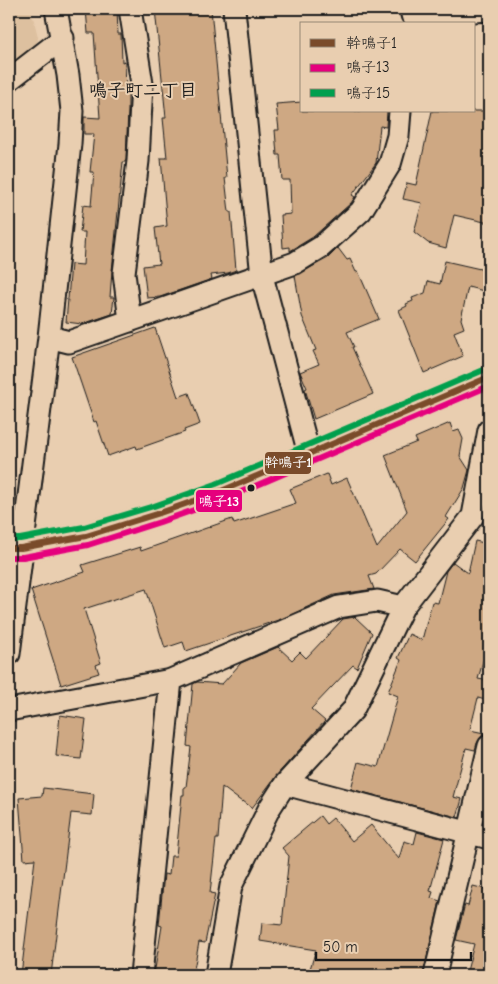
<svg xmlns="http://www.w3.org/2000/svg" width="498" height="984" viewBox="0 0 498 984" font-family="'Comic Neue','Klee One',sans-serif">
<rect width="100%" height="100%" fill="#e9ceb0"/>
<filter id="ink" filterUnits="userSpaceOnUse"><feTurbulence type="fractalNoise" baseFrequency=".02" numOctaves="2"/><feDisplacementMap in="SourceGraphic" scale="10" xChannelSelector="R" yChannelSelector="G"/><feConvolveMatrix kernelMatrix="1 2 1 2 8 2 1 2 1" color-interpolation-filters="sRGB"/></filter>
<g filter="url(#ink)">
<path fill="#ddc09f" d="M 9,9 L 31,9 L 38,37 L 37,48 L 9,69 Z"/>
<path fill="#cea883" stroke="#1c1c1c" d="M 86,9 L 117,9 L 118,34 L 121,34 L 122,62 L 125,61 L 126,90 L 128,90 L 128,109 L 126,160 L 125,162 L 123,162 L 112,271 L 110,297 L 114,297 L 112,314 L 82,324 L 66,322 L 71,264 L 83,265 L 85,232 L 80,232 L 83,205 L 91,206 L 94,172 L 90,172 L 94,134 L 84,134 L 84,117 L 100,118 L 94,33 L 88,33 Z
M 155,9 L 211,9 L 227,178 L 225,178 L 229,212 L 231,212 L 236,270 L 228,273 L 211,275 L 212,279 L 160,297 L 147,298 L 143,266 L 159,264 L 155,228 L 167,226 L 161,158 L 167,158 L 163,118 L 166,118 Z
M 302,102 L 302,111 L 387,111 L 386,127 L 380,126 L 376,163 L 352,195 L 355,197 L 351,203 L 313,237 L 290,251 L 290,247 L 283,248 L 281,215 L 291,214 L 290,180 L 282,180 L 280,155 L 277,155 L 275,130 L 279,130 L 276,104 Z
M 432,111 L 489,111 L 489,223 L 454,215 L 446,248 L 428,243 L 414,232 L 422,203 L 403,199 L 407,183 L 416,185 Z
M 338,248 L 347,260 L 350,259 L 356,272 L 358,271 L 379,319 L 347,332 L 354,347 L 352,347 L 373,394 L 314,419 L 305,389 L 307,388 L 300,372 L 319,364 L 313,351 L 316,350 L 302,316 L 295,276 L 328,258 Z
M 445,261 L 489,271 L 484,291 L 468,287 L 461,319 L 464,328 L 454,332 L 463,356 L 424,373 L 399,310 L 407,306 L 406,304 L 413,301 L 412,298 L 425,293 L 428,281 L 440,284 Z
M 155,328 L 178,397 L 189,393 L 200,424 L 184,430 L 185,432 L 137,449 L 136,446 L 108,456 L 96,421 L 94,422 L 72,357 Z
M 450,423 L 453,432 L 459,430 L 463,439 L 460,456 L 469,470 L 464,488 L 446,517 L 449,519 L 415,561 L 400,549 L 376,574 L 369,576 L 374,589 L 334,595 L 281,619 L 186,651 L 183,642 L 165,648 L 146,589 L 84,609 L 101,663 L 96,665 L 99,673 L 61,685 L 31,590 L 85,572 L 82,565 L 140,547 L 141,551 L 232,519 L 234,524 L 296,503 L 290,489 L 327,474 L 331,485 L 347,478 L 377,548 L 407,511 L 385,455 L 417,442 L 415,438 Z
M 475,541 L 489,544 L 489,640 L 478,679 L 489,681 L 489,701 L 478,698 L 470,730 L 484,733 L 477,743 L 475,750 L 466,748 L 453,797 L 462,799 L 457,817 L 351,789 L 358,762 L 378,767 L 398,696 L 388,692 L 401,660 L 398,658 L 409,634 L 422,640 L 432,602 L 438,603 L 446,571 L 453,562 L 468,573 Z
M 355,617 L 372,633 L 357,668 L 353,665 L 311,709 L 325,721 L 276,776 L 252,808 L 243,801 L 242,802 L 222,787 L 218,839 L 216,839 L 210,893 L 215,894 L 205,943 L 199,942 L 193,975 L 154,975 L 162,926 L 159,925 L 164,874 L 169,875 L 171,856 L 176,856 L 182,795 L 184,795 L 184,787 L 186,787 L 191,747 L 187,746 L 193,684 L 197,682 L 222,684 L 241,663 L 278,647 L 292,660 L 300,652 L 306,658 L 343,619 Z
M 60,715 L 86,719 L 81,759 L 56,756 Z
M 43,788 L 94,794 L 92,815 L 71,813 L 51,975 L 21,975 L 35,859 L 24,860 L 19,798 L 42,796 Z
M 320,816 L 326,824 L 333,818 L 352,841 L 371,825 L 399,859 L 404,841 L 414,844 L 417,832 L 444,839 L 430,891 L 433,892 L 431,898 L 440,901 L 423,975 L 308,975 L 316,950 L 260,941 L 262,923 L 282,925 L 289,856 L 282,848 Z
M 473,886 L 489,890 L 489,975 L 466,975 L 474,944 L 456,940 L 464,908 L 465,905 L 468,906 Z"/>
<g fill="none" stroke-linecap="round" stroke-linejoin="round">
<defs>
<path id="minor" d="M 234,9 L 262,276 L 309,454
M 412,15 L 489,10
M 9,80 L 63,38
M 130,321 L 124,273 L 138,161 L 142,84 L 130,9
M 49,337 L 69,342 L 295,263 L 321,247 L 361,211 L 390,164 L 398,136 L 400,111
M 9,548 L 21,548 L 86,536 L 157,514 L 219,492 L 489,377
M 9,654 L 49,337 L 70,144 L 72,111 L 68,75 L 56,9
M 9,710 L 171,680 L 339,607 L 377,601 L 403,607
M 285,784 L 489,838
M 141,975 L 171,680
M 216,975 L 231,886 L 269,809 L 285,784 L 353,710 L 403,607 L 473,516 L 489,430
M 435,975 L 489,746"/>
</defs>
<use href="#minor" stroke="#1c1c1c" stroke-width="25"/>
<use href="#minor" stroke="#e9ceb0" stroke-width="21"/>
<defs>
<path id="bus-1" d="M 9,548 L 21,548 L 86,536 L 157,514 L 219,492 L 489,377"/>
<path id="bus-2" d="M 9,557 L 23,557 L 88,545 L 160,522 L 222,500 L 489,386"/>
<path id="bus-3" d="M 9,539 L 20,539 L 84,527 L 154,506 L 216,484 L 486,369"/>
</defs>
<use href="#bus-1" stroke="#e9ceb0" stroke-width="10"/>
<use href="#bus-2" stroke="#e9ceb0" stroke-width="10"/>
<use href="#bus-3" stroke="#e9ceb0" stroke-width="10"/>
<use href="#bus-1" stroke="#7a4b2a" stroke-width="6"/>
<use href="#bus-2" stroke="#e5007d" stroke-width="6"/>
<use href="#bus-3" stroke="#019f4e" stroke-width="6"/>
</g>
</g>
<circle fill="#1c1c1c" stroke="#e9ceb0" stroke-width="2" cx="251" cy="488" r="4.5"/>
<g text-anchor="middle" dominant-baseline="central" stroke-width="4" stroke-linejoin="round" paint-order="stroke">
<g font-size="18" font-weight="bold" fill="#1c1c1c" stroke="#e9ceb0">
<text x="143" y="90">鳴子町二丁目</text>
</g>
</g>
<g stroke="#e9ceb0" stroke-width="2">
<rect x="264" y="451" width="48" height="24" rx="5" fill="#7a4b2a"/>
<rect x="195" y="489" width="48" height="24" rx="5" fill="#e5007d"/>
</g>
<g font-size="14" text-anchor="middle" font-weight="bold" fill="#fff">
<text x="288" y="467">幹鳴子1</text>
<text x="219" y="506">鳴子13</text>
</g>
<rect width="498" height="984" fill="none" stroke="#e9ceb0" stroke-width="30"/>
<rect x="15" y="15" width="468" height="954" fill="none" stroke="#1c1c1c" stroke-width="2" filter="url(#ink)"/>
<rect x="300" y="22" width="175" height="90" fill="#e9ceb0" stroke="#978775"/>
<rect x="310" y="39" width="25" height="8" fill="#7a4b2a" stroke="#978775"/>
<text x="346" y="48" font-size="15" fill="#1c1c1c">幹鳴子1</text>
<rect x="310" y="64" width="25" height="8" fill="#e5007d" stroke="#978775"/>
<text x="346" y="72" font-size="15" fill="#1c1c1c">鳴子13</text>
<rect x="310" y="89" width="25" height="8" fill="#019f4e" stroke="#978775"/>
<text x="346" y="98" font-size="15" fill="#1c1c1c">鳴子15</text>
<path d="M316 952v8h155v-8" fill="none" stroke="#1c1c1c" stroke-width="2.5"/>
<text x="323" y="952" font-size="15" fill="#1c1c1c" stroke="#e9ceb0" stroke-width="4" paint-order="stroke">50 m</text>
</svg>
